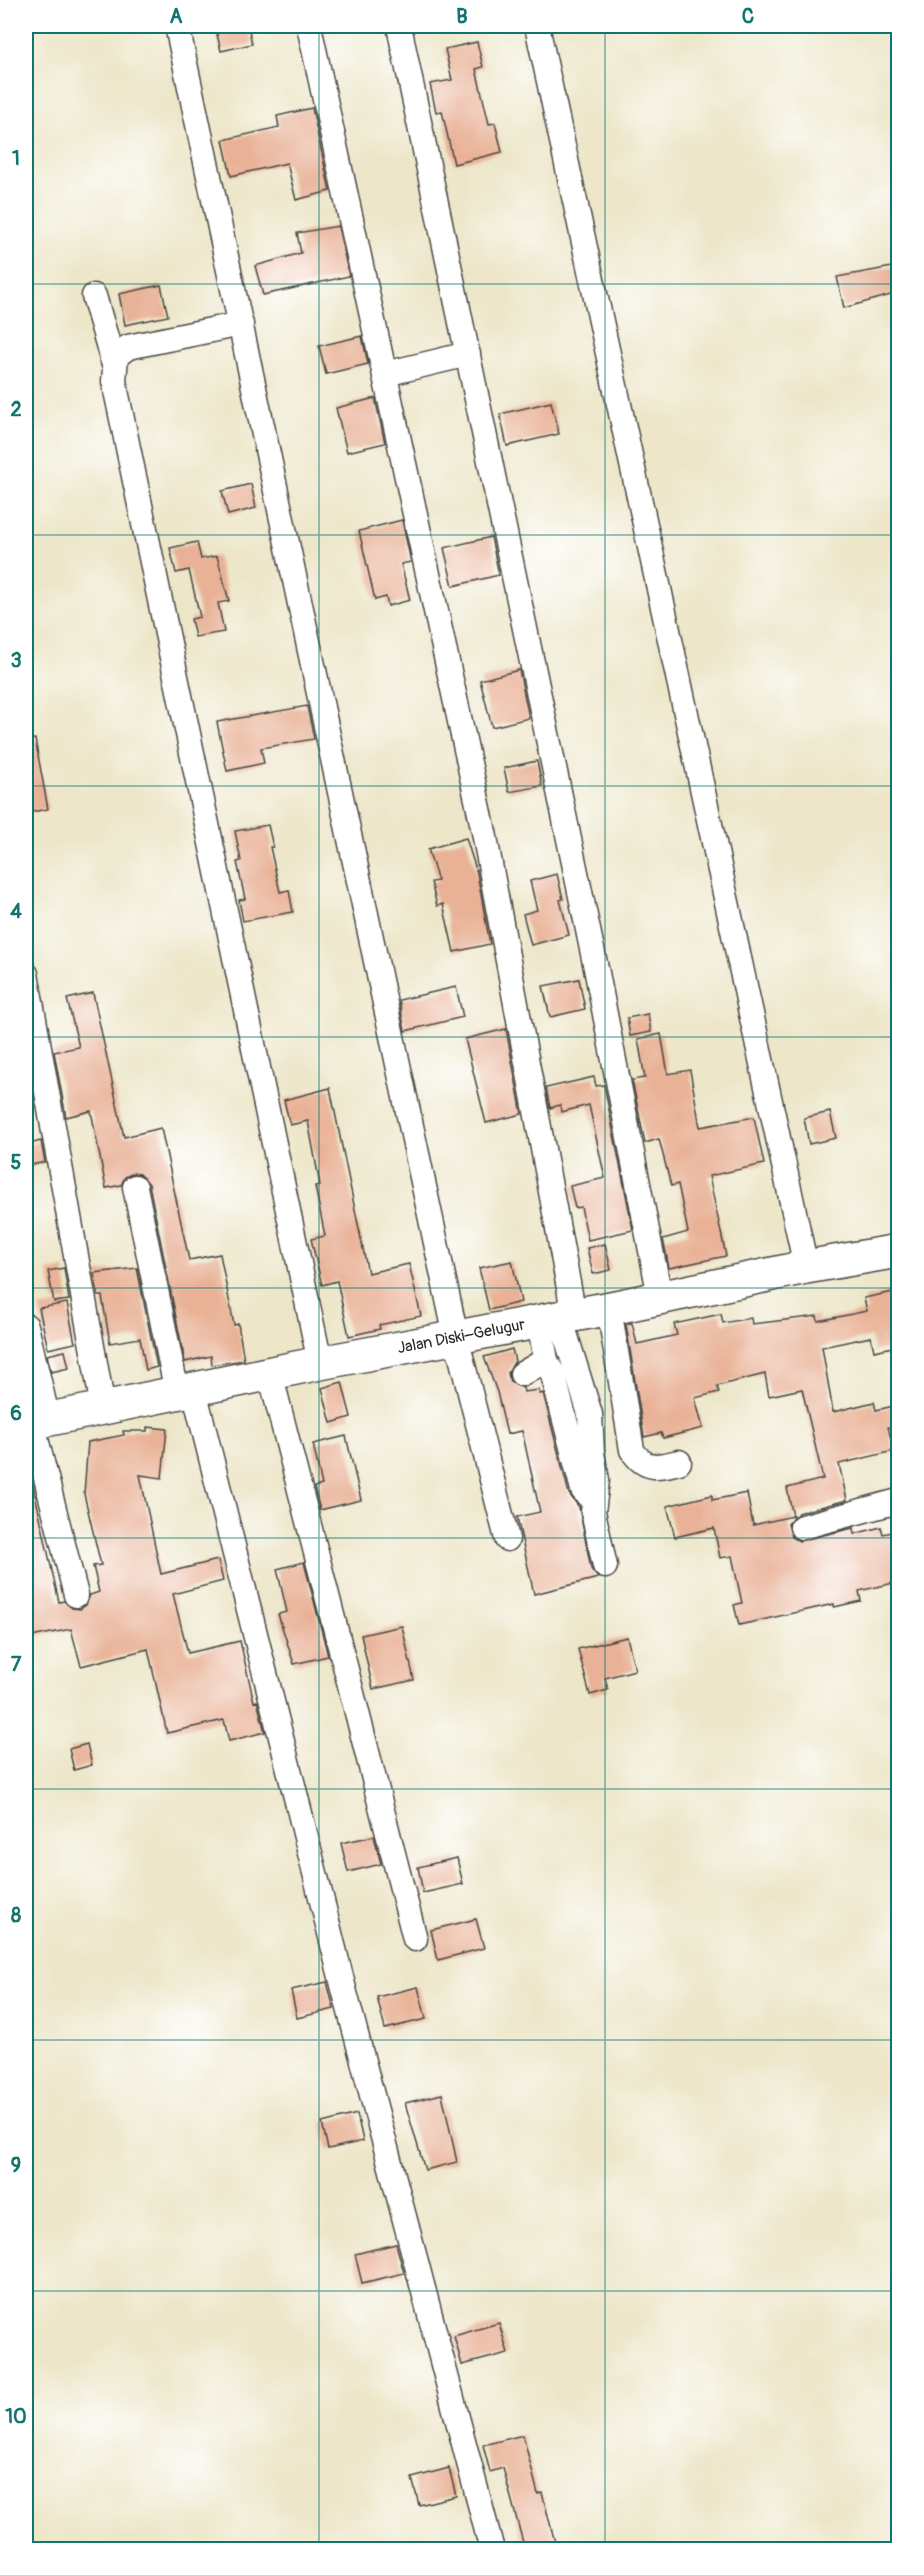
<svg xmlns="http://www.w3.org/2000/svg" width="924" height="2575" viewBox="0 0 924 2575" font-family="Pangolin,sans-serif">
<rect width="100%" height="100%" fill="#fff"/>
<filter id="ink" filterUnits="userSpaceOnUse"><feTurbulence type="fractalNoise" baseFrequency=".0167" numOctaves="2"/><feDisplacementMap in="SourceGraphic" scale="12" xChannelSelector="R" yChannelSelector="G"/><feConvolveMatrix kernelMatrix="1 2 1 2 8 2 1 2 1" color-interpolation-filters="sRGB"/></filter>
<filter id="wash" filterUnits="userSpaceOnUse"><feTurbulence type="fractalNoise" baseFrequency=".008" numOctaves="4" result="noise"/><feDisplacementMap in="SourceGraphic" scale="24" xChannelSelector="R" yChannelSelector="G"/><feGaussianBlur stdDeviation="1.35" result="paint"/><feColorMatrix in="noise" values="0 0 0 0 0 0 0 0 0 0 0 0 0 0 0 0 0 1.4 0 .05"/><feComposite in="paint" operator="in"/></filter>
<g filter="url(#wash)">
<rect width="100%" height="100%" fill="#ede6c9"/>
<g id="blocks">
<path fill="#e9b297" d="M 215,26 L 248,26 L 252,44 L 221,51 Z
M 477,42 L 483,67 L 476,69 L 489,124 L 495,123 L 502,152 L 454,164 L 442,111 L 436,112 L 430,84 L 452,80 L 445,49 Z
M 312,108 L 330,191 L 296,200 L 287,163 L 231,176 L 223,140 L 279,127 L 277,116 Z
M 338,226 L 349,276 L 263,295 L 255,266 L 301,253 L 297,233 Z
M 898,266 L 898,293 L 844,308 L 837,277 Z
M 161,285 L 168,316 L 125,325 L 119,294 Z
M 362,336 L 368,364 L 326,374 L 319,346 Z
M 375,398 L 385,443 L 347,452 L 336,408 Z
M 551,402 L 559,434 L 507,446 L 500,414 Z
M 251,484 L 256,508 L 228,515 L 222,491 Z
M 402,520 L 411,562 L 401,564 L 410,600 L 388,606 L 386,597 L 375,600 L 359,531 Z
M 491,537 L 499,575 L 453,586 L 444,548 Z
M 197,542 L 201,559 L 217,556 L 229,601 L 218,603 L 224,632 L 195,637 L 191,619 L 200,617 L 189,570 L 176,573 L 170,548 Z
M 519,670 L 529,718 L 492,727 L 480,680 Z
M 307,706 L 314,739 L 261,748 L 264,763 L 227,771 L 217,722 Z
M 35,739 L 48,809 L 26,813 L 26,740 Z
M 537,761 L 542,786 L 509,792 L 504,768 Z
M 268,825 L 273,847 L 270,847 L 280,892 L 289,890 L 293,912 L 243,921 L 239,900 L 245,899 L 237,862 L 241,861 L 235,831 Z
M 466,838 L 477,873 L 490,944 L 454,952 L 443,904 L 437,906 L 431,882 L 438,881 L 428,849 Z
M 557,874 L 563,899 L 560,900 L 569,935 L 531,945 L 523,914 L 537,910 L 530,881 Z
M 579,979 L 585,1009 L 550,1017 L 543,986 Z
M 456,987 L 463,1017 L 405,1031 L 399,1000 Z
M 93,993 L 124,1137 L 161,1128 L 189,1260 L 220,1254 L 234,1325 L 238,1324 L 244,1360 L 212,1365 L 211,1356 L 185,1362 L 149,1184 L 140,1174 L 133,1173 L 125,1177 L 121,1185 L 106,1188 L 91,1111 L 66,1117 L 54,1052 L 79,1047 L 67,999 Z
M 648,1014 L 651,1032 L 630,1036 L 627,1018 Z
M 506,1029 L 522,1114 L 486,1123 L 465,1039 Z
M 661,1034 L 668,1074 L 690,1070 L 700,1127 L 754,1117 L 764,1164 L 709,1176 L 726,1256 L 669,1268 L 663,1239 L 688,1232 L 678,1184 L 671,1186 L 659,1139 L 645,1143 L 632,1080 L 645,1078 L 638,1039 Z
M 26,1057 L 34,1100 L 26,1102 Z
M 594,1077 L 596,1086 L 604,1085 L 633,1230 L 588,1240 L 581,1207 L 575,1208 L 570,1186 L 605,1178 L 589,1105 L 561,1112 L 560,1105 L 550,1108 L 546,1088 Z
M 330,1088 L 368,1273 L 409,1264 L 421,1316 L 379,1325 L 380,1329 L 349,1336 L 337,1281 L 322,1285 L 311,1239 L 325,1236 L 315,1186 L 320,1185 L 308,1121 L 290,1125 L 284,1100 Z
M 830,1112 L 836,1138 L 809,1144 L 804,1118 Z
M 41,1141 L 45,1162 L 26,1166 L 26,1145 Z
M 605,1244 L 611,1270 L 593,1274 L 587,1248 Z
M 512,1261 L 521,1302 L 489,1310 L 479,1268 Z
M 64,1268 L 69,1300 L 54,1302 L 48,1271 Z
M 137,1268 L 157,1367 L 146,1370 L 140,1338 L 110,1343 L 102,1296 L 98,1296 L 94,1273 Z
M 898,1291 L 898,1346 L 874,1351 L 871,1337 L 822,1347 L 833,1412 L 874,1402 L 876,1410 L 898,1405 L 898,1425 L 888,1427 L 894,1451 L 839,1464 L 847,1500 L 798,1513 L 788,1524 L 792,1537 L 799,1541 L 853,1528 L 854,1534 L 881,1527 L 883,1534 L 898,1531 L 898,1582 L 859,1591 L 861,1601 L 834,1607 L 834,1604 L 739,1625 L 734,1605 L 742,1603 L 732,1556 L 720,1558 L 714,1528 L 675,1537 L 667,1506 L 712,1495 L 712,1500 L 747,1493 L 753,1525 L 793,1516 L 787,1488 L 823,1479 L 802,1389 L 769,1396 L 765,1374 L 717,1386 L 719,1392 L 695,1398 L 703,1428 L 663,1438 L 661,1433 L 644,1437 L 626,1324 L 632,1323 L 637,1344 L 677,1335 L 674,1324 L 721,1314 L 723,1323 L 751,1318 L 752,1324 L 817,1316 L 818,1321 L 867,1311 L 864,1298 Z
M 67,1303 L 75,1343 L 48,1349 L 39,1308 Z
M 512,1349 L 515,1361 L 508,1373 L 510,1382 L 523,1388 L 524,1392 L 539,1390 L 540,1394 L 543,1393 L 569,1494 L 579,1507 L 591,1569 L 598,1578 L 534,1594 L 517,1517 L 540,1512 L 522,1431 L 507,1434 L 497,1392 L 484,1357 Z
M 65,1351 L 69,1368 L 51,1372 L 47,1355 Z
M 342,1382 L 351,1417 L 331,1423 L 322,1388 Z
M 147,1427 L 167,1429 L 162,1478 L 140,1475 L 161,1574 L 218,1560 L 223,1581 L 173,1594 L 188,1653 L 240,1641 L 254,1702 L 257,1701 L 265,1732 L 229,1741 L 224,1720 L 167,1733 L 148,1649 L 81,1666 L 71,1629 L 26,1638 L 26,1613 L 33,1611 L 26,1573 L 26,1478 L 31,1477 L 59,1602 L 64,1601 L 72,1608 L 80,1609 L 86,1605 L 90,1595 L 99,1592 L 93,1566 L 101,1565 L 84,1494 L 88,1442 L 124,1435 L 123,1431 L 147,1431 Z
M 346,1436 L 361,1500 L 320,1510 L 314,1487 L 322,1485 L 313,1444 Z
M 304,1562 L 328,1656 L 294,1664 L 278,1614 L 287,1612 L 277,1569 Z
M 402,1626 L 414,1680 L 373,1689 L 361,1635 Z
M 627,1637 L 635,1670 L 605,1678 L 608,1690 L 590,1695 L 578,1649 Z
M 87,1744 L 92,1765 L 74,1770 L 69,1749 Z
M 374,1836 L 381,1864 L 348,1872 L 341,1843 Z
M 457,1858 L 463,1884 L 423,1893 L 418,1867 Z
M 476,1919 L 484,1948 L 438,1960 L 431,1930 Z
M 327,1982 L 334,2009 L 297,2018 L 291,1990 Z
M 418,1987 L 426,2019 L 385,2029 L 377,1997 Z
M 442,2094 L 457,2162 L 425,2170 L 405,2103 Z
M 357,2114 L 363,2141 L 328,2149 L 322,2123 Z
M 396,2244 L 404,2273 L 362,2283 L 355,2254 Z
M 499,2323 L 508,2353 L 462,2365 L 454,2336 Z
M 523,2435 L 538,2494 L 542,2493 L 557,2550 L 525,2550 L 503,2468 L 490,2472 L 483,2445 Z
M 449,2468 L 456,2496 L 419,2505 L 412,2478 Z"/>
</g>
</g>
<g filter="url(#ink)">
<use href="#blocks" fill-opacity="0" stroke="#484743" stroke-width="1.5"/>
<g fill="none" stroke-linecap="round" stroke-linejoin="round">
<defs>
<path id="street" d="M 177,26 L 456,1337 L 507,1539
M 309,26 L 484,832 L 574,1315
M 399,26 L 597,973 L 660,1297
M 537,26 L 806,1267
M 94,296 L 114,365
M 241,324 L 128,347 L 116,356 L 114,381 L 320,1363
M 385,374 L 468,354
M 26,974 L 103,1408
M 135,1187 L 177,1393
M 609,1308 L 632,1450 C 645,1471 658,1467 679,1462
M 560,1317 L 590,1414 L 592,1453 L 597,1480 L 593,1512 L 605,1566
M 26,1326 L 48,1420
M 546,1360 L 553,1374 L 583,1490 L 593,1501
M 270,1373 L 415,1939
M 522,1374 L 546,1360 L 539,1321
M 194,1390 L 344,1989 L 492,2550
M 32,1423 L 76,1595
M 802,1527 L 898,1501"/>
<g id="secondary">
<path id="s1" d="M 26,1424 L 320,1363 L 616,1307 L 806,1267 L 898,1251"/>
</g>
</defs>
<use href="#street" stroke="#484743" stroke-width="27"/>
<use href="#secondary" stroke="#484743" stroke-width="36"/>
<use href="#street" stroke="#fff" stroke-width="24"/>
<use href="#secondary" stroke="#fff" stroke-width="33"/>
</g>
</g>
<path fill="none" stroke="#0f766e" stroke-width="1.5" stroke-opacity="0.55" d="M 319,26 L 319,2550M 605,26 L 605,2550M 26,284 L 898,284M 26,535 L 898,535M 26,786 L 898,786M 26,1037 L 898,1037M 26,1288 L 898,1288M 26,1538 L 898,1538M 26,1789 L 898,1789M 26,2040 L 898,2040M 26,2291 L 898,2291"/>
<g text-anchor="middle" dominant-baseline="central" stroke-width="4.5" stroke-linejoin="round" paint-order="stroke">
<g font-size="16" fill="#2b2b2b" stroke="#fff">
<text stroke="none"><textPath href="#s1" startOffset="444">Jalan Diski–Gelugur</textPath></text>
</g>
</g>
<rect width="924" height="2575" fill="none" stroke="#fff" stroke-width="66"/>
<rect x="33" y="33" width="858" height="2509" fill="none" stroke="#0f766e" stroke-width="2"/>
<g font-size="20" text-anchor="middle" font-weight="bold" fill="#0f766e">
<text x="176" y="23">A</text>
<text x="462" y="23">B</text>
<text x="748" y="23">C</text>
<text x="16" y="165">1</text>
<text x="16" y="416">2</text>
<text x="16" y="667">3</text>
<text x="16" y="918">4</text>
<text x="16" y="1169">5</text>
<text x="16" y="1420">6</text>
<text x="16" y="1671">7</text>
<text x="16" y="1922">8</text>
<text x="16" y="2172">9</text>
<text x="16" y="2423">10</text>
</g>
</svg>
